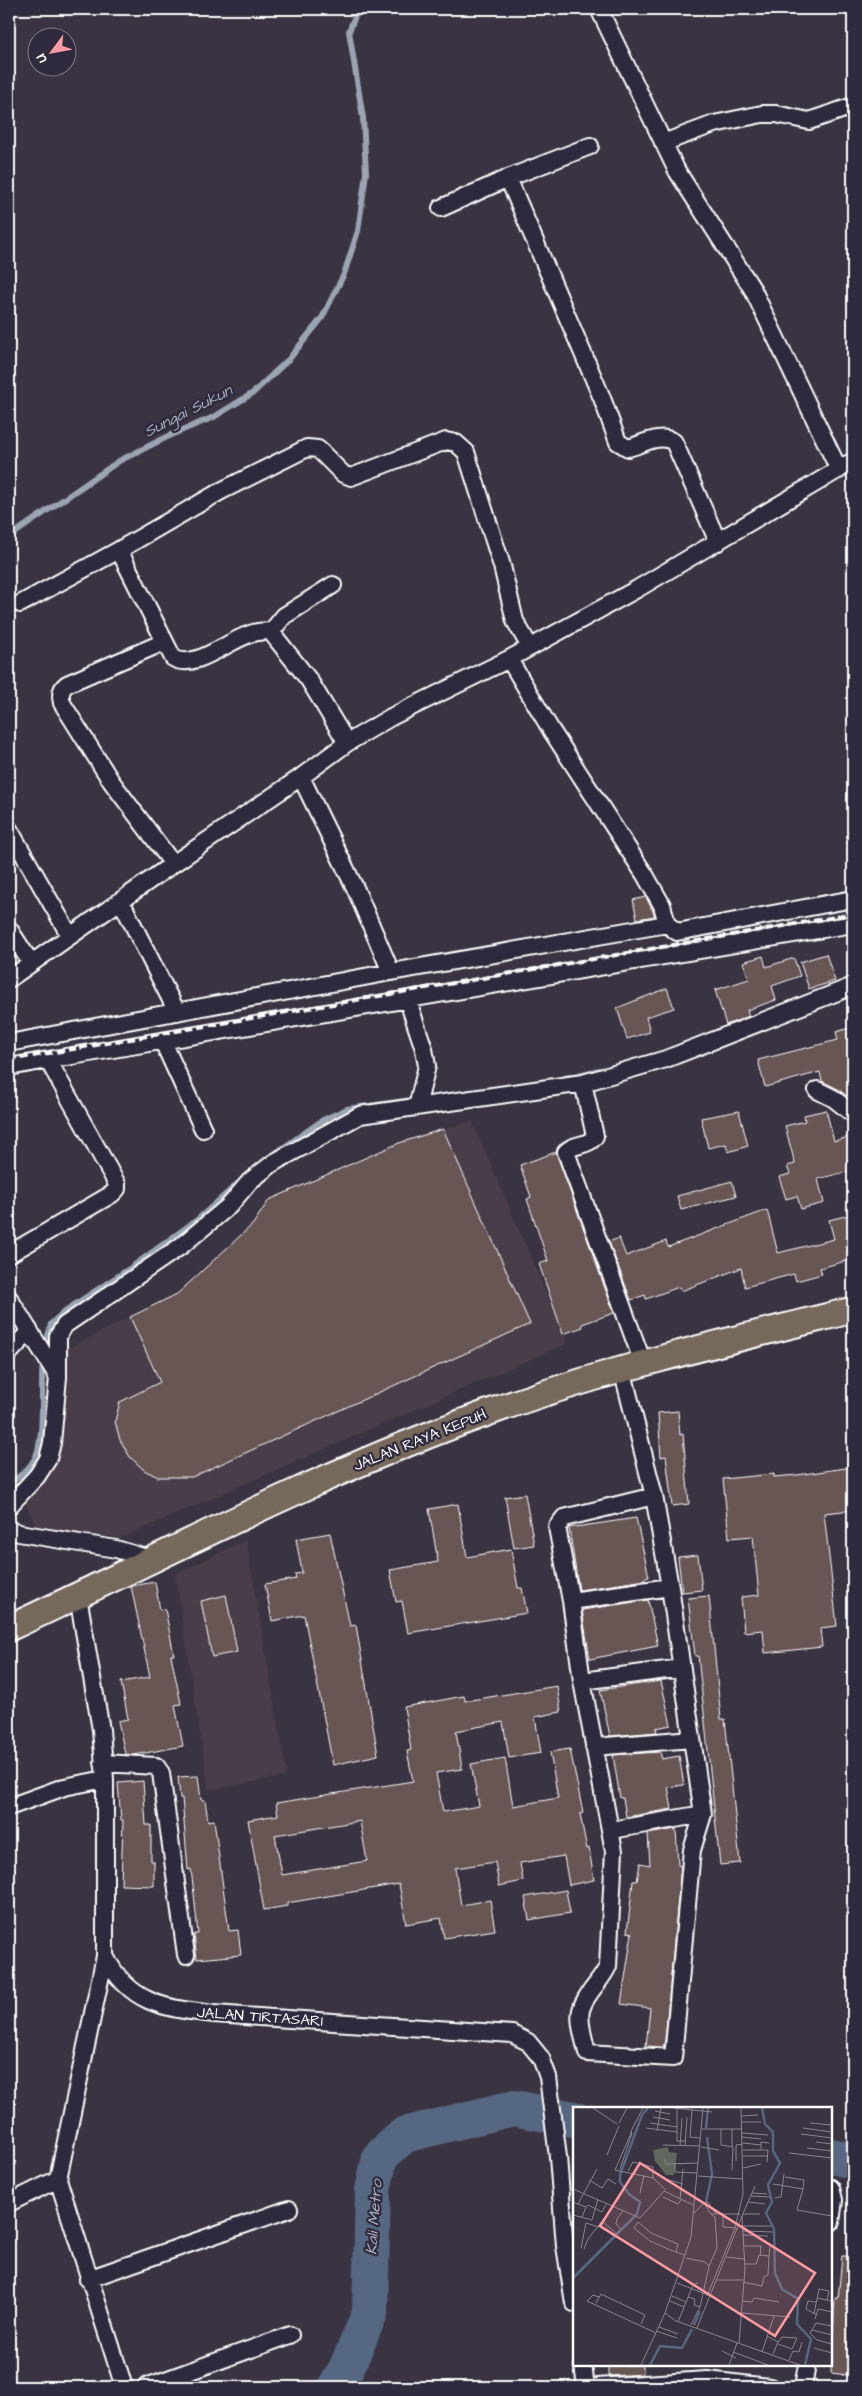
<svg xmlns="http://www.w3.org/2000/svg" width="862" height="2396" viewBox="0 0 862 2396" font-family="'Architects Daughter',sans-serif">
<rect width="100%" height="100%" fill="#3a3342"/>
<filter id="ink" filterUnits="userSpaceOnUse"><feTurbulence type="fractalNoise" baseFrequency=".02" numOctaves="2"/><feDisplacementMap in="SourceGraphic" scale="10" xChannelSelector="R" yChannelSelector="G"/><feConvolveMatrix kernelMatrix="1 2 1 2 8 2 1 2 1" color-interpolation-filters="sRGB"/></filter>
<g filter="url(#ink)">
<path fill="#483e48" d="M 472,1121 L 568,1343 L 121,1538 L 36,1527 L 25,1501 L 51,1470 L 62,1435 L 64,1350 L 177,1294 L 257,1224 L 269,1200 L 399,1143 Z
M 246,1540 L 287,1776 L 209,1790 L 175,1574 Z"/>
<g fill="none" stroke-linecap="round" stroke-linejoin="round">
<path stroke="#9aa4b3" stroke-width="6" d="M 9,537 L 119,461 L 173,434 L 214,417 L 253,393 L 289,359 L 322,318 L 344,274 L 358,231 L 366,173 L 363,118 L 349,31 L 358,9
M 565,1078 L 600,1070
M 276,1153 L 323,1120 L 347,1109 L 412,1100
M 45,1348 L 51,1324 L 65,1311 L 132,1267 L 197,1220 L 242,1180
M 9,1483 C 19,1477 28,1471 34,1460 C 46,1441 40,1386 43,1360"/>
<path stroke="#566781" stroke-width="36" d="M 831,2156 L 853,2161
M 336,2387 L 346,2369 L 370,2313 L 373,2190 L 380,2157 L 404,2135 L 513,2108 L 574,2119"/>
</g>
<path fill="#685655" stroke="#fff" fill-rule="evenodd" d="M 646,897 L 655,916 L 637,919 L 633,900 Z
M 826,954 L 835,981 L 809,989 L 800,962 Z
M 763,956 L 766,967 L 794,958 L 800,976 L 772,986 L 776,1000 L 747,1010 L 749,1016 L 726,1025 L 715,990 L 749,979 L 743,962 Z
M 667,988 L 674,1008 L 646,1017 L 650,1032 L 627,1039 L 617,1008 Z
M 853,1027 L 853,1101 L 838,1089 L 822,1081 L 820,1072 L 765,1087 L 758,1060 L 838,1040 L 836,1032 Z
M 826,1110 L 834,1141 L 853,1136 L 853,1170 L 818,1179 L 824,1203 L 801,1209 L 797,1196 L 786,1199 L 779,1177 L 790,1174 L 787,1166 L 795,1164 L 785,1126 L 805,1121 L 804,1115 Z
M 739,1111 L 748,1146 L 728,1152 L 726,1144 L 708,1148 L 701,1118 Z
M 443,1129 L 530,1324 L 192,1477 L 158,1477 L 144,1470 L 130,1457 L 120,1440 L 115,1421 L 120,1402 L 160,1382 L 130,1317 L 177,1294 L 253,1224 L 269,1200 L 399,1143 Z
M 556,1152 L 614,1313 L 582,1324 L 583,1327 L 563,1334 L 539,1264 L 548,1261 L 527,1199 L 531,1197 L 520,1165 Z
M 732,1181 L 736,1196 L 681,1210 L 677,1196 Z
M 767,1210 L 778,1253 L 834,1239 L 829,1220 L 853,1214 L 853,1259 L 820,1268 L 822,1274 L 796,1281 L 794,1274 L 745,1287 L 741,1268 L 681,1291 L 679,1287 L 646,1299 L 645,1295 L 631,1300 L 609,1242 L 619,1238 L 626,1256 L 666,1241 L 668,1247 Z
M 678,1411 L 680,1435 L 683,1434 L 689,1504 L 672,1506 L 666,1456 L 661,1457 L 658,1413 Z
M 853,1467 L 853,1510 L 824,1513 L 837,1626 L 820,1628 L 822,1647 L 765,1653 L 763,1630 L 744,1632 L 741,1597 L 759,1595 L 753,1536 L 729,1538 L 723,1479 L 774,1474 L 774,1477 L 797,1475 Z
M 525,1494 L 534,1545 L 514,1548 L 505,1497 Z
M 458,1504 L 467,1557 L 511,1549 L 518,1588 L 522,1588 L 527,1613 L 408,1633 L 402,1601 L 396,1602 L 390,1570 L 438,1562 L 429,1509 Z
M 636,1518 L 649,1577 L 645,1578 L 645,1580 L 579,1590 L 569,1528 Z
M 330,1533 L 350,1626 L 356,1625 L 378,1755 L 333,1765 L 304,1615 L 272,1621 L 265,1584 L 296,1579 L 295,1574 L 302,1573 L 296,1539 Z
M 698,1555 L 702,1590 L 682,1592 L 678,1557 Z
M 155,1582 L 160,1610 L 165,1609 L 174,1655 L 171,1655 L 181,1704 L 175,1705 L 183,1746 L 134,1755 L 125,1754 L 118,1721 L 128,1719 L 121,1682 L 150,1677 L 131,1586 Z
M 226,1595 L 237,1652 L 212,1657 L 201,1601 Z
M 709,1596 L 721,1719 L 725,1719 L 740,1863 L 720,1865 L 698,1656 L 695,1656 L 688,1598 Z
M 648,1600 L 658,1646 L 590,1659 L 582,1610 Z
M 661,1681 L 671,1725 L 656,1728 L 657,1732 L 610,1736 L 600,1690 Z
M 557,1686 L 561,1712 L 535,1717 L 541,1753 L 509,1758 L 503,1722 L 456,1731 L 462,1769 L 436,1773 L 443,1812 L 479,1806 L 471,1764 L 505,1758 L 513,1806 L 558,1798 L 550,1752 L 570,1749 L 583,1813 L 580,1814 L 587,1849 L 589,1848 L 594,1880 L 569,1885 L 564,1856 L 520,1863 L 523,1881 L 499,1886 L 495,1862 L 455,1868 L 461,1905 L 490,1900 L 495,1930 L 444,1938 L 441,1918 L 406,1924 L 399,1884 L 287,1903 L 287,1906 L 264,1910 L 248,1820 L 278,1815 L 276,1803 L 413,1781 L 407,1751 L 411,1750 L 404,1707 L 464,1696 L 465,1701 ZM 360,1821 L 367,1861 L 282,1875 L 275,1835 Z
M 660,1752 L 662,1759 L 679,1756 L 684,1785 L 668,1787 L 672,1809 L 626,1817 L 623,1798 L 620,1798 L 613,1755 Z
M 198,1776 L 201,1800 L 205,1800 L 208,1821 L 214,1820 L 229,1931 L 238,1930 L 241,1955 L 197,1959 L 194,1934 L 198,1934 L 194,1894 L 191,1869 L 188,1870 L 182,1798 L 180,1798 L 178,1777 Z
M 143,1781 L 146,1825 L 151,1825 L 151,1861 L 154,1861 L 154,1886 L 121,1885 L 123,1820 L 121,1820 L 118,1783 Z
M 676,1829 L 678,1865 L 681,1866 L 665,2040 L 663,2047 L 646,2046 L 650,2008 L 621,2004 L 632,1933 L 627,1932 L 630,1907 L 633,1881 L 637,1881 L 640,1863 L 650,1865 L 648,1834 Z
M 566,1890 L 570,1913 L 529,1920 L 525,1897 Z
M 842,2256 L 853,2256 L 853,2311 L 847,2375 L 831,2373 L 835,2298 L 838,2299 Z
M 608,2365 L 643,2365 L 643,2374 L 608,2376 Z"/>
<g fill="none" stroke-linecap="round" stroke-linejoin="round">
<defs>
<path id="street" d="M 599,9 L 677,171 L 753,290 L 839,470
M 663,143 L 714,124 L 762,114 L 776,114 L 809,121 L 853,106
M 508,178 L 602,398 L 618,442 L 628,448 C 643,444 660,433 674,442 L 718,542
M 441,208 L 508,178 L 590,146
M 119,550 L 221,491 L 307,448 L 318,449 L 343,474 L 351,477 L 446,441 L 456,443 L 466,452 L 502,566 L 515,621 L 530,647
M 20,604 L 119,550 L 173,658 C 200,674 242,624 271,632 L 309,680 L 347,743
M 271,632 L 284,616 L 333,585
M 164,642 L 67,684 C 60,689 60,695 62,703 L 111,781 L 173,864
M 509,659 L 551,730 L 645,875 L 662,905 L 667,924 L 677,932 L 853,899
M 301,777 L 356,890 L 391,972
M 9,829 L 70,936
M 121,901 L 177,1012
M 9,929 L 31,963
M 9,979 L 173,864 L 301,777 L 347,743 L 391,717 L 509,659 L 637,589 L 853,461
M 408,1001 L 424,1049 L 427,1066 L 417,1107
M 163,1042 L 203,1129
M 9,1043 L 391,972 L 667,924
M 48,1060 L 853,924
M 9,1067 L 48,1060 L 117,1184 L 117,1189 L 112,1194 L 9,1254
M 583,1083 L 595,1136 C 589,1147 573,1143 566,1152 L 643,1363
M 817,1090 L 833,1098 L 853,1114
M 9,1298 L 58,1377 L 52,1443 L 48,1459 L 37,1476 L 9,1506
M 9,1353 L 30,1331
M 622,1369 L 654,1496 L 670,1587 L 703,1814 L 692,1850 L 673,2058 L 587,2053 C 585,2041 578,2023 581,2010 C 585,1994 601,1982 608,1966 L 614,1851 L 582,1681 L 571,1601 L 557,1527 L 564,1518 L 654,1496
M 58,1377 L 58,1336 L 65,1325 L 181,1246 L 229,1206 L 250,1181 L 273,1163 L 360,1115 L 583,1083 L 666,1059 L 853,986
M 9,1529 L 19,1533 L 116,1549 L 153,1560
M 78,1596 L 101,1730 L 105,1779 L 105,1956 C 130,2005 165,2008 214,2014 L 512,2034 L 528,2042 L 541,2058 L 548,2077 L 558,2157 L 565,2246 L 574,2303
M 571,1601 L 670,1587
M 582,1681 L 682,1668
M 594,1747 L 692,1739
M 103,1763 L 156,1766 L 161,1773 L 186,1955
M 9,1807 L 64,1787 L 105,1779
M 612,1830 L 703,1814
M 105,1956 L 58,2179 L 124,2387
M 831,2188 L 834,2200 L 831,2222
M 9,2203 L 58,2179
M 88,2279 L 289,2209
M 583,2365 L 586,2387
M 146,2387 L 290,2335
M 597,2387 L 707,2380 L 770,2387
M 803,2387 L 807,2365"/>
<path id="primary" d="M 9,1628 C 168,1554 324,1471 490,1412 C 608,1369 731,1340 853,1310"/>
</defs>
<use href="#street" stroke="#fff" stroke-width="20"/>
<use href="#primary" stroke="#fff" stroke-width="29"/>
<use href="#street" stroke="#2f2a3d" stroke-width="16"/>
<use href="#primary" stroke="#76695c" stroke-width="25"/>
<path stroke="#fff" stroke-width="4" stroke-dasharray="8 4" stroke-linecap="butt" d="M 9,1060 L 853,914"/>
</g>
</g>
<g text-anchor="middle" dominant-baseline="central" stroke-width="4.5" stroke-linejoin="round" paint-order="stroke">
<g font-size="15" fill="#fff" stroke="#2f2a3d">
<text transform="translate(420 1440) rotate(-22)">JALAN RAYA KEPUH</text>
<text transform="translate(260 2017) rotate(4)">JALAN TIRTASARI</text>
</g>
<g font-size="16" font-style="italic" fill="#aab3c0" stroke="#2f2a3d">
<text transform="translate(188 411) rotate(-27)">Sungai Sukun</text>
<text transform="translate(374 2217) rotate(-86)">Kali Metro</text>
</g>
</g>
<g transform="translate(573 2107)">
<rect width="259" height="259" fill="#3a3342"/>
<path d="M 95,40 L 96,45 L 104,46 L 101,68 L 93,68 L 82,54 L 80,43 Z" fill="#5e685c"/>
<path fill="none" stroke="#566781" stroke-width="2.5" d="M 189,1 L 192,17 L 200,25 L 200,44 L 207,56 L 195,78 L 199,95 L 193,106 L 201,122 L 202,166 L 209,182 L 225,192 L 224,217 L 238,232 L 232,258M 133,21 L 135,1M 133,95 L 139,67 L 134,30M 0,171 L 64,107 L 67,95 L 56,87 L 47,75 L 47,68 L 69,8 L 75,1M 121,218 L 127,204M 77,258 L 87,239 L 109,241 L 119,222"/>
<path fill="none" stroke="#89858e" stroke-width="1" d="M 20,1 L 44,17M 100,1 L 139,5M 104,2 L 104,34 L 112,34M 119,3 L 117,30 L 127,31M 82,4 L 97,7M 168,9 L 185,8M 80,10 L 97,13M 169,15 L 188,15M 46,16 L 54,1M 77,16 L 104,20M 237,16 L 259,18M 73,21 L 104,25M 230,21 L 259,25M 129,22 L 169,22M 148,22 L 148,38 L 160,40 L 159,63M 159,22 L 159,39M 58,24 L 70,1M 84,24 L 88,1M 57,26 L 59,24 L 42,63 L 80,71 L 93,83M 169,26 L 195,28M 228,27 L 259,31M 169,30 L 188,32M 243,35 L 259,37M 170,36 L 188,38M 90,38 L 127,39M 107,39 L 109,11M 112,39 L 114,10M 128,40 L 146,43M 234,41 L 259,44M 188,42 L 188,35 L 196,36M 170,43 L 195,43 L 194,55M 216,46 L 259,51M 34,48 L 46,19M 170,49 L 195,49M 91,52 L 93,57 L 125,56M 163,54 L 163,38 L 170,37M 102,56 L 102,65 L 124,66M 170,61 L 188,57M 47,62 L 59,26M 55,64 L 60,55 L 80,60 L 80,71M 125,69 L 170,72M 212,70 L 231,73 L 230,82M 89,71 L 110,77M 16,73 L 29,81 L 35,72 L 43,77M 200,77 L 230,82 L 224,103 L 259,109M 0,82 L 67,111 L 91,84 L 120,98M 67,86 L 71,68M 179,86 L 194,87M 178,89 L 197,90M 90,90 L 105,97 L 108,93M 202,91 L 208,90 L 211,67M 107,92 L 110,62M 0,95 L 5,97 L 24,62M 175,95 L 192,97M 131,96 L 135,95 L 143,107M 5,97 L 13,100 L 9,110M 13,100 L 15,98 L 29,105 L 34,96M 121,106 L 131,96 L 138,107 L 167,107M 150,107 L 150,120 L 162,121 L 170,87 L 168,1M 170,107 L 187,107M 0,108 L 19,113 L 25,92M 30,115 L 44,127 L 48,122 L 43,117 L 44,112 L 50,104M 170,119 L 198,119M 170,124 L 200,125M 170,128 L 195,129M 171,139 L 188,139 L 187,149M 8,141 L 13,116 L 26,120M 11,142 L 15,132 L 40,100M 103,145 L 105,137 L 78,126 L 65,115 L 61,121 L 77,134 L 95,142 L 111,148M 153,150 L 171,152M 113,151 L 132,155 L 136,159M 172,157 L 183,157 L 186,148 L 196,149 L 197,140M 144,173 L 170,173M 170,175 L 189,179 L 191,170 L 195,168 L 196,149M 104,176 L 135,188M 99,189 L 113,195M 134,189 L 162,121M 26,190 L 20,188 L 14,194 L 83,226M 115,190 L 122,192 L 121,198 L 127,200M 244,191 L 259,194M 97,194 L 111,200M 169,194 L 179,195 L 181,191 L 206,195M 243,195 L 235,194 L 233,202 L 244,208M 23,196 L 28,187 L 72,208 L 68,217M 92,206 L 118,130 L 130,1M 169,206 L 217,210M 241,207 L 246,182 L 256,184 L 254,193M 242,212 L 245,202 L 259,205M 105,215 L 120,178 L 125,176M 118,218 L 127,200 L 136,159 L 144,141 L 142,110 L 138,107M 86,220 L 105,227M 124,221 L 169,109M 239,223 L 237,226 L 244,233 L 259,237M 239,223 L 243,216 L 259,219M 239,223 L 259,228M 83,224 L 104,231M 194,229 L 205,235 L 200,247M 166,236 L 172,162 L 169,109 L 182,79M 205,237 L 219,242 L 224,231 L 209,230 L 205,235M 241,241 L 259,246M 149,244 L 163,251M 160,245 L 195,258M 189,245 L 201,209M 216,253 L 220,244 L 226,245 L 229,235M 68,258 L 92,206 L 103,214 L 227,258M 156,258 L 164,236"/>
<path fill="#ff9aa2" fill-opacity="0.15" stroke="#ff9aa2" stroke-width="2.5" d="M 67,56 L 242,166 L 202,229 L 27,119 Z"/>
<rect width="259" height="259" fill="none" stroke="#fff" stroke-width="2.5"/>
</g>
<rect width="862" height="2396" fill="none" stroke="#2f2a3d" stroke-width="30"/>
<rect x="15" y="15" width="832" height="2366" fill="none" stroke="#fff" stroke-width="2" filter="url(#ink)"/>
<g transform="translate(52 52) rotate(238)"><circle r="24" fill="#2f2a3d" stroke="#827f8b"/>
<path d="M0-4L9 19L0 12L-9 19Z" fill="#ff9aa2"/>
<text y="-8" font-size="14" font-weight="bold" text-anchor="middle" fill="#ffffff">U</text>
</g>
</svg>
